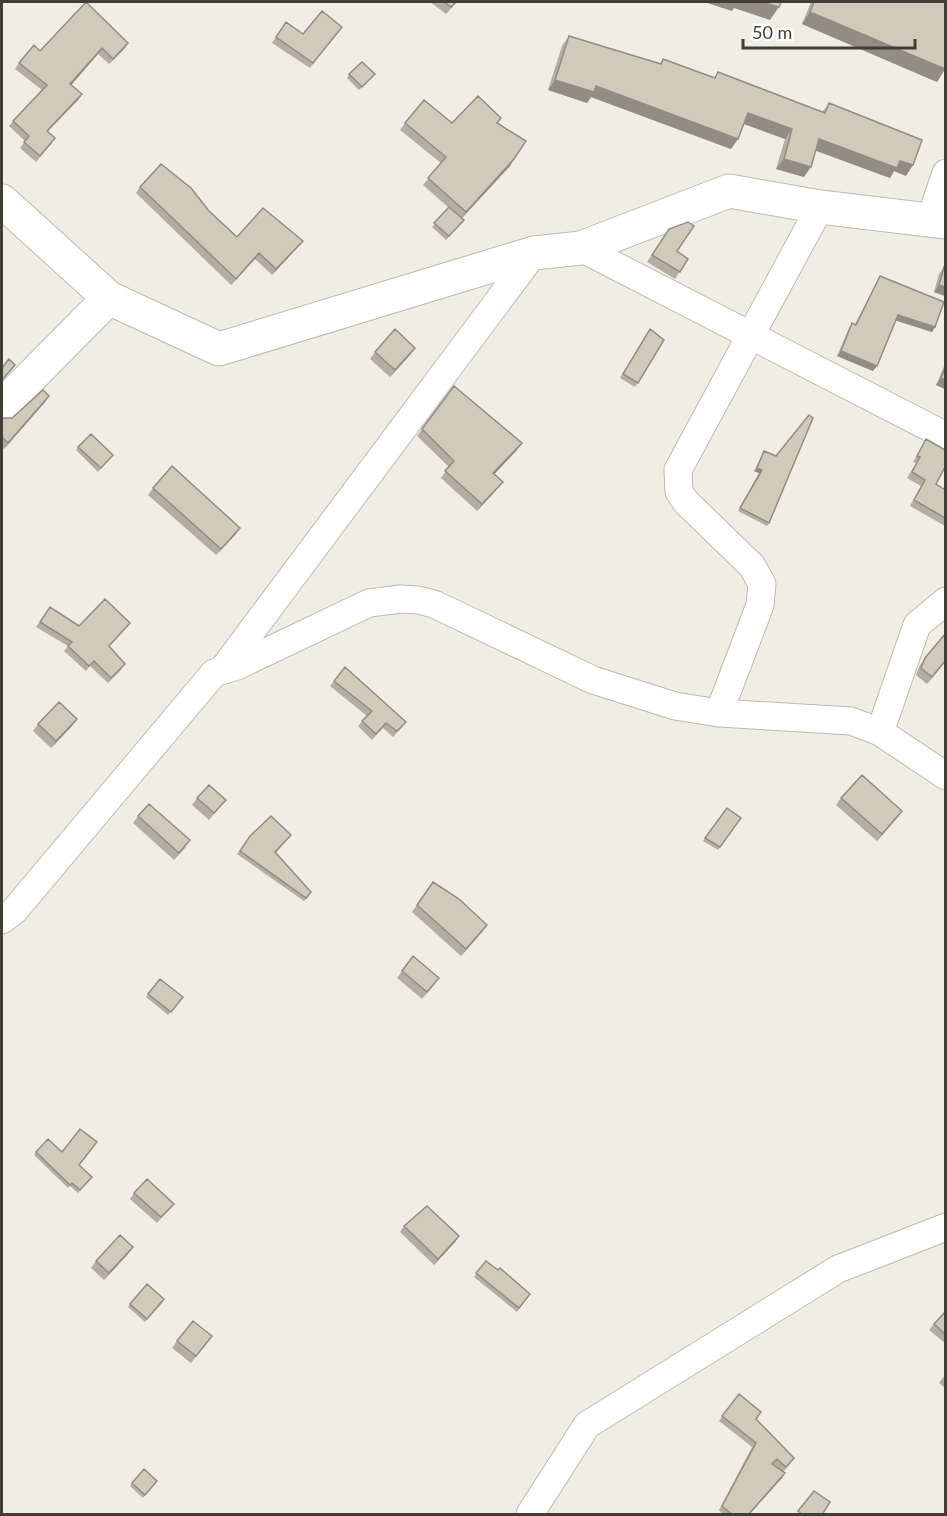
<svg xmlns="http://www.w3.org/2000/svg" width="947" height="1516" viewBox="0 0 947 1516" font-family="Lato,sans-serif">
<rect width="100%" height="100%" fill="#f0eee4"/>
<g fill="none" stroke-linecap="round" stroke-linejoin="round">
<defs>
<path id="minor" d="M 930,220 L 946,173
M 581,248 L 946,436
M 224,668 L 534,253
M 719,713 L 760,605 L 762,584 L 752,566 L 686,502 L 679,492 L 678,470 L 820,207
M 880,732 L 917,625 L 946,601
M 2,920 L 14,911 L 214,673 L 237,666 L 369,603 L 401,599 L 418,600 L 434,604 L 593,680 L 675,706 L 719,713 L 851,721 L 880,732 L 946,776
M 530,1514 L 587,1425 L 838,1269 L 946,1227"/>
<path id="tertiary" d="M 2,201 L 109,298 L 219,349 L 534,253 L 581,248 L 729,191 L 820,207 L 946,222
M 2,406 L 109,298"/>
</defs>
<use href="#minor" stroke="#bdb9ab" stroke-width="29"/>
<use href="#tertiary" stroke="#bdb9ab" stroke-width="35"/>
<use href="#minor" stroke="#fff" stroke-width="27"/>
<use href="#tertiary" stroke="#fff" stroke-width="33"/>
</g>
<path fill="#b3aea1" d="M 430,2 L 457,2 L 446,14 Z
M 811,2 L 945,2 L 945,69 L 937,82 L 802,24 Z
M 286,22 L 303,34 L 338,32 L 310,68 L 272,43 Z
M 569,36 L 660,64 L 663,59 L 714,78 L 718,72 L 822,112 L 829,104 L 906,176 L 894,171 L 890,178 L 815,150 L 804,177 L 776,169 L 785,139 L 744,124 L 738,139 L 731,149 L 591,97 L 587,103 L 548,90 L 562,46 Z
M 128,43 L 125,48 L 109,64 L 98,54 L 71,85 L 82,94 L 78,100 L 48,131 L 52,143 L 36,162 L 20,148 L 25,141 L 9,126 L 13,121 L 42,90 L 15,69 L 19,63 L 40,51 Z
M 349,74 L 372,77 L 359,90 L 347,78 Z
M 501,118 L 497,123 L 514,159 L 510,166 L 462,218 L 461,223 L 446,240 L 432,227 L 449,208 L 423,185 L 441,163 L 400,130 L 405,123 L 452,123 Z
M 140,187 L 209,211 L 237,237 L 298,247 L 272,275 L 255,259 L 231,285 L 136,193 Z
M 669,229 L 677,251 L 688,259 L 675,279 L 647,262 Z
M 944,267 L 945,268 L 945,296 L 934,292 L 939,274 Z
M 880,276 L 935,327 L 932,332 L 895,320 L 873,371 L 837,356 L 849,328 L 852,323 L 855,324 L 877,282 Z
M 650,329 L 664,340 L 635,387 L 620,378 Z
M 375,352 L 410,355 L 390,377 L 370,359 Z
M 945,364 L 945,389 L 936,385 Z
M 454,386 L 517,450 L 494,474 L 498,488 L 477,511 L 441,478 L 449,467 L 417,436 Z
M 49,396 L 45,402 L 4,449 L 2,447 L 2,418 L 12,418 Z
M 926,439 L 936,484 L 945,490 L 945,526 L 910,506 L 921,486 L 907,478 L 916,463 L 913,462 Z
M 78,447 L 113,455 L 98,472 L 76,450 Z
M 764,451 L 769,523 L 767,526 L 738,511 L 759,473 L 754,471 Z
M 153,488 L 236,534 L 216,555 L 148,495 Z
M 50,607 L 79,626 L 130,623 L 109,646 L 122,669 L 108,683 L 90,666 L 86,671 L 64,651 L 68,646 L 36,627 Z
M 945,634 L 945,662 L 927,684 L 916,675 L 920,665 Z
M 334,681 L 402,727 L 393,737 L 383,728 L 372,740 L 358,726 L 367,716 L 330,686 Z
M 77,719 L 72,726 L 51,748 L 33,731 L 38,724 Z
M 197,798 L 226,800 L 209,820 L 192,805 Z
M 841,798 L 897,818 L 877,841 L 836,805 Z
M 727,808 L 741,818 L 718,850 L 703,841 Z
M 138,816 L 186,847 L 174,860 L 133,823 Z
M 291,835 L 276,853 L 309,896 L 304,901 L 237,854 L 250,836 Z
M 433,882 L 487,925 L 482,932 L 461,956 L 412,912 Z
M 402,971 L 434,985 L 422,999 L 397,978 Z
M 160,979 L 183,997 L 168,1015 L 146,997 Z
M 36,1152 L 62,1152 L 79,1165 L 90,1180 L 78,1193 L 70,1186 L 68,1188 L 34,1155 Z
M 134,1193 L 174,1204 L 157,1223 L 130,1199 Z
M 404,1226 L 459,1236 L 455,1242 L 434,1265 L 400,1232 Z
M 133,1247 L 128,1254 L 104,1280 L 91,1268 L 96,1261 Z
M 486,1261 L 530,1294 L 517,1312 L 474,1277 Z
M 162,1303 L 145,1322 L 128,1307 L 130,1304 Z
M 945,1312 L 945,1343 L 929,1330 L 934,1324 Z
M 177,1341 L 207,1343 L 191,1363 L 172,1348 Z
M 945,1375 L 945,1388 L 939,1383 Z
M 739,1394 L 756,1419 L 791,1463 L 783,1472 L 782,1478 L 749,1515 L 724,1515 L 719,1510 L 752,1447 L 719,1421 Z
M 157,1481 L 143,1498 L 130,1486 L 132,1483 Z"/>
<path fill="#928d83" d="M 704,2 L 762,2 L 779,7 L 770,20 L 734,8 L 732,11 Z
M 810,12 L 945,69 L 937,82 L 802,24 Z
M 128,43 L 125,48 L 109,64 L 113,59 Z
M 102,48 L 98,54 L 67,90 L 70,84 Z
M 555,80 L 596,86 L 738,139 L 731,149 L 591,97 L 587,103 L 548,90 Z
M 82,94 L 78,100 L 43,136 L 47,131 Z
M 748,113 L 792,129 L 785,139 L 741,123 Z
M 819,139 L 900,161 L 913,165 L 906,176 L 894,171 L 890,178 L 811,149 Z
M 514,159 L 510,166 L 461,219 L 466,212 Z
M 784,159 L 811,167 L 804,177 L 776,169 Z
M 303,241 L 298,247 L 272,275 L 276,269 Z
M 259,253 L 255,259 L 231,285 L 236,279 Z
M 939,285 L 945,287 L 945,296 L 934,292 Z
M 898,315 L 935,327 L 932,332 L 894,320 Z
M 415,348 L 410,355 L 390,377 L 395,370 Z
M 841,351 L 877,366 L 873,371 L 837,356 Z
M 941,378 L 945,380 L 945,389 L 936,385 Z
M 49,396 L 45,402 L 4,449 L 8,443 Z
M 522,443 L 517,450 L 489,480 L 493,473 Z
M 757,468 L 762,470 L 759,473 L 754,471 Z
M 503,482 L 498,488 L 477,511 L 482,504 Z
M 240,528 L 236,534 L 216,555 L 221,549 Z
M 945,661 L 945,662 L 927,684 L 932,677 Z
M 77,719 L 72,726 L 51,748 L 56,741 Z
M 902,811 L 897,818 L 877,841 L 882,834 Z
M 487,925 L 482,932 L 461,956 L 466,949 Z
M 459,1236 L 455,1242 L 434,1265 L 438,1259 Z
M 133,1247 L 128,1254 L 104,1280 L 109,1273 Z
M 785,1473 L 782,1478 L 748,1515 Z"/>
<path fill="#d0cabb" stroke="#928d83" stroke-width="1.5" d="M 86,2 L 128,43 L 113,59 L 102,48 L 70,84 L 82,94 L 47,131 L 55,138 L 40,156 L 24,142 L 29,136 L 13,121 L 47,85 L 19,63 L 34,45 L 40,51 Z
M 444,2 L 456,2 L 451,7 Z
M 762,2 L 781,2 L 779,7 Z
M 814,2 L 945,2 L 945,69 L 810,12 Z
M 322,11 L 342,27 L 313,63 L 276,37 L 286,22 L 303,34 Z
M 569,36 L 661,64 L 663,59 L 715,78 L 718,72 L 825,113 L 829,103 L 922,140 L 913,165 L 900,161 L 897,168 L 819,139 L 811,167 L 784,159 L 792,129 L 748,113 L 738,139 L 596,86 L 594,92 L 555,80 Z
M 362,62 L 375,74 L 362,87 L 349,74 Z
M 478,96 L 501,118 L 497,123 L 526,141 L 514,159 L 466,212 L 428,178 L 446,157 L 405,123 L 424,100 L 452,123 Z
M 161,164 L 191,188 L 209,211 L 237,237 L 263,208 L 303,241 L 276,269 L 259,253 L 236,279 L 140,187 Z
M 449,207 L 464,220 L 449,236 L 434,223 Z
M 688,222 L 694,226 L 677,251 L 688,259 L 680,272 L 652,255 L 669,229 Z
M 944,267 L 945,268 L 945,287 L 939,285 Z
M 880,276 L 944,302 L 935,327 L 898,315 L 877,366 L 841,351 L 852,323 L 856,325 Z
M 395,329 L 415,348 L 395,370 L 375,352 Z
M 650,329 L 664,340 L 638,383 L 623,374 Z
M 9,359 L 15,365 L 2,380 L 2,368 Z
M 945,368 L 945,380 L 941,378 Z
M 454,386 L 522,443 L 493,473 L 503,482 L 482,504 L 445,471 L 454,461 L 422,429 Z
M 43,390 L 49,396 L 8,443 L 2,437 L 2,418 L 12,418 Z
M 809,415 L 813,418 L 769,523 L 740,508 L 762,470 L 757,468 L 764,451 L 776,456 Z
M 91,434 L 113,455 L 101,468 L 78,447 Z
M 926,439 L 945,450 L 945,467 L 936,484 L 945,490 L 945,518 L 914,500 L 925,480 L 912,472 L 920,457 L 917,456 Z
M 172,466 L 240,528 L 221,549 L 153,488 Z
M 105,599 L 130,623 L 109,646 L 125,664 L 111,678 L 94,661 L 89,666 L 68,646 L 72,642 L 40,622 L 50,607 L 79,626 Z
M 945,634 L 945,661 L 932,677 L 921,668 L 925,658 Z
M 345,667 L 406,722 L 397,731 L 386,723 L 376,734 L 362,721 L 372,711 L 334,681 Z
M 59,702 L 77,719 L 56,741 L 38,724 Z
M 862,775 L 902,811 L 882,834 L 841,798 Z
M 209,785 L 226,800 L 214,813 L 197,798 Z
M 149,804 L 190,840 L 179,853 L 138,816 Z
M 727,808 L 741,818 L 720,847 L 705,838 Z
M 271,816 L 291,835 L 275,852 L 311,892 L 306,898 L 240,851 L 250,836 Z
M 433,882 L 459,899 L 487,925 L 466,949 L 417,905 Z
M 413,956 L 439,978 L 427,992 L 402,971 Z
M 160,979 L 183,997 L 171,1012 L 148,994 Z
M 80,1129 L 97,1142 L 79,1165 L 92,1177 L 80,1190 L 72,1183 L 70,1185 L 36,1152 L 48,1139 L 62,1152 Z
M 147,1179 L 174,1204 L 161,1217 L 134,1193 Z
M 427,1206 L 459,1236 L 438,1259 L 404,1226 Z
M 120,1235 L 133,1247 L 109,1273 L 96,1261 Z
M 486,1261 L 498,1270 L 500,1268 L 530,1294 L 519,1308 L 476,1273 Z
M 147,1284 L 164,1299 L 147,1319 L 130,1304 Z
M 945,1312 L 945,1334 L 934,1324 Z
M 193,1321 L 212,1336 L 196,1356 L 177,1341 Z
M 739,1394 L 761,1412 L 756,1419 L 794,1458 L 786,1467 L 777,1459 L 772,1464 L 785,1473 L 748,1515 L 733,1515 L 722,1506 L 756,1443 L 722,1416 Z
M 144,1469 L 157,1481 L 145,1495 L 132,1483 Z
M 814,1491 L 830,1502 L 822,1515 L 803,1515 L 798,1511 Z"/>
<rect width="947" height="1516" fill="none" stroke="#413e35" stroke-width="6"/>
<path d="M743 39v9h172v-9" fill="none" stroke="#413e35" stroke-width="3"/>
<text x="752" y="39" font-size="18" fill="#413e35" stroke="#ffffff" stroke-width="4.5" paint-order="stroke">50 m</text>
</svg>
